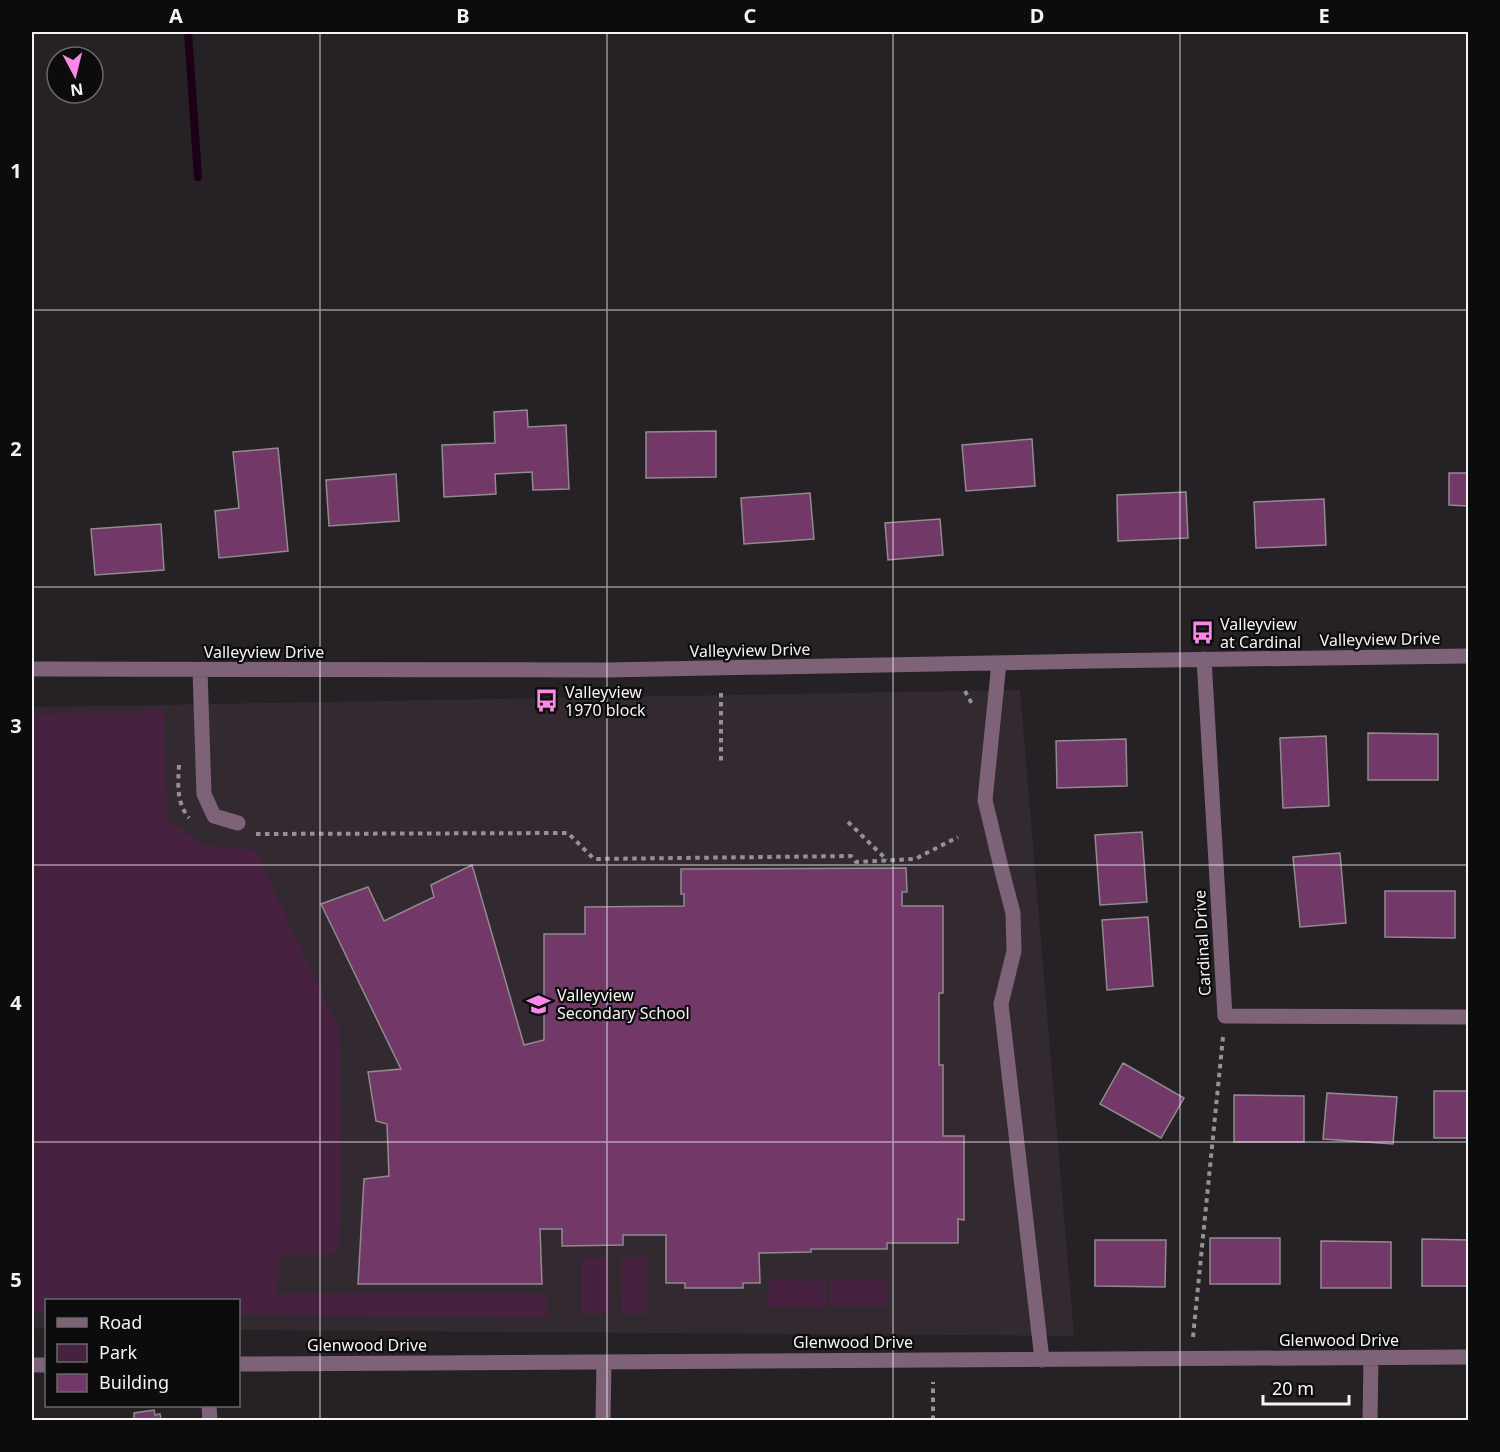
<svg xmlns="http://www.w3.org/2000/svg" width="1500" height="1452" viewBox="0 0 1500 1452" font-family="'Noto Sans',sans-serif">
<rect width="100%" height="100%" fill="#252124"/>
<path fill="#332a31" d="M 1020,690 L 1074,1336 L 239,1330 L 238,1300 L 46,1300 L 46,1329 L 32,1328 L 32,707 Z"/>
<path fill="#472140" d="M 163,710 L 168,819 L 202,845 L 255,850 L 339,1028 L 342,1173 L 338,1254 L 282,1256 L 276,1293 L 546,1294 L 547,1317 L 239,1314 L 238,1300 L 46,1300 L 46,1312 L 32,1312 L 32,714 Z
M 608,1257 L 609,1314 L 582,1314 L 582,1258 Z
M 621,1257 L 647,1257 L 648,1314 L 622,1314 Z
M 769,1280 L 826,1281 L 825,1307 L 768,1307 Z
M 830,1280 L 887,1280 L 887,1306 L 830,1306 Z"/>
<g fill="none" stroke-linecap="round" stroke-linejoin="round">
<path stroke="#1c0018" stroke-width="8" d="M 188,32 L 198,177"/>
</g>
<path fill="#723867" stroke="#908b8e" stroke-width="1.5" d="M 527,410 L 528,427 L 566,425 L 569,489 L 533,490 L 532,472 L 495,474 L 496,494 L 444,497 L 442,445 L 495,443 L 494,412 Z
M 716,431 L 716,477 L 646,478 L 646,432 Z
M 1032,439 L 1035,486 L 966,491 L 962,445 Z
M 278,448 L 288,551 L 219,558 L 215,511 L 239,508 L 233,452 Z
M 1449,473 L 1468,473 L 1468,506 L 1449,505 Z
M 396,474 L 399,521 L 329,526 L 326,480 Z
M 1186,492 L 1188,538 L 1118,541 L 1117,495 Z
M 810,493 L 814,539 L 744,544 L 741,498 Z
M 1324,499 L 1326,545 L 1256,548 L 1254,502 Z
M 940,519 L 943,555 L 888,560 L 885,523 Z
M 161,524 L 164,570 L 95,575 L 91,529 Z
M 1368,733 L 1438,734 L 1438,780 L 1368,780 Z
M 1326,736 L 1329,806 L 1283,808 L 1280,738 Z
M 1126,739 L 1127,786 L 1057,788 L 1056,741 Z
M 1142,832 L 1147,902 L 1100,905 L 1095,835 Z
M 1340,853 L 1346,923 L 1300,927 L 1293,857 Z
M 472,865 L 524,1045 L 544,1040 L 544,934 L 585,934 L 585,907 L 684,906 L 684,894 L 681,894 L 681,869 L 906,868 L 907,892 L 902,892 L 902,906 L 943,906 L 943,993 L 939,993 L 939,1065 L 943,1065 L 943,1136 L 964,1136 L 964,1220 L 958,1219 L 958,1243 L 887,1243 L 887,1249 L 811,1249 L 811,1252 L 759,1253 L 760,1283 L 743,1283 L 743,1288 L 685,1288 L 685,1283 L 666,1283 L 666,1235 L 623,1235 L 623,1245 L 562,1246 L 562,1229 L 540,1229 L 542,1284 L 358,1284 L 364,1179 L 389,1176 L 387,1124 L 376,1121 L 368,1072 L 401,1069 L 321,904 L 368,887 L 384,921 L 434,897 L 431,885 Z
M 1385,891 L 1455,891 L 1455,938 L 1385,937 Z
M 1148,917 L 1153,986 L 1107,990 L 1102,920 Z
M 1123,1063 L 1184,1098 L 1161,1138 L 1100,1104 Z
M 1434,1091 L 1468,1091 L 1468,1138 L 1434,1138 Z
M 1327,1093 L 1397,1097 L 1393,1144 L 1323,1139 Z
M 1234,1095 L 1304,1096 L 1304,1142 L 1234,1142 Z
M 1210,1238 L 1280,1238 L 1280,1284 L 1210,1284 Z
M 1422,1239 L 1468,1240 L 1468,1286 L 1422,1286 Z
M 1095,1240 L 1166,1240 L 1165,1287 L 1095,1286 Z
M 1321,1241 L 1391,1242 L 1391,1288 L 1321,1288 Z
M 154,1410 L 155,1415 L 160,1414 L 161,1420 L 134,1420 L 134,1413 Z"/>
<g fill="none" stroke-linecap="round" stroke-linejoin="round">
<path stroke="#959294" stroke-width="4" stroke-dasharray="4.5 4.5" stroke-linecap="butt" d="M 965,691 L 972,704
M 721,693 L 721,762
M 179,765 C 178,784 176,802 189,818
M 848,822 L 887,860
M 256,834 L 568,833 L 594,859 L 851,856 L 856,862 L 915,859 L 958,837
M 1193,1337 L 1223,1037
M 933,1420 L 933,1382"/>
<path stroke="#7e6378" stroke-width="15" d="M 1204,659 L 1225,1016 L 1468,1017
M 999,663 L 985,800 L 1001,867 L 1013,913 L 1014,951 L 1001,1004 L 1042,1360
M 32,669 L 607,670 L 1094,661 L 1468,656
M 200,670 L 204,794 L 214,816 L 238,823
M 238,1364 L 1468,1357
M 32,1365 L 46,1365
M 209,1406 L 210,1420
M 603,1420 L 604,1362
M 1370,1420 L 1371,1358"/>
</g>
<path fill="none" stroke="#f6f3f5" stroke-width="1.5" stroke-opacity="0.55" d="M 320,32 L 320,1420M 607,32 L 607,1420M 893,32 L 893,1420M 1180,32 L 1180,1420M 32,310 L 1468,310M 32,587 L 1468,587M 32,865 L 1468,865M 32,1142 L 1468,1142"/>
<defs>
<symbol id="bus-bare" viewBox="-9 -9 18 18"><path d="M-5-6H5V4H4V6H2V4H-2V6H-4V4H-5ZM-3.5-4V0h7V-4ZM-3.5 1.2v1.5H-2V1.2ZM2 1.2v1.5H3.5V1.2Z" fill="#fb87e6" stroke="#0d0c0d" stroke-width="2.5" paint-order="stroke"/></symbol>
<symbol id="school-bare" viewBox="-9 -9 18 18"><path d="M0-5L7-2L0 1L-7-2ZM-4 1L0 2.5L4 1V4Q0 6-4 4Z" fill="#fb87e6" stroke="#0d0c0d" stroke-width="2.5" paint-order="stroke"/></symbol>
</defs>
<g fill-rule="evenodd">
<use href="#bus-bare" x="1186" y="616" width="33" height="33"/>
<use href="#bus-bare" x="530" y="684" width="33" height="33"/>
<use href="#school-bare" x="522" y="988" width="33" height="33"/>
</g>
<g text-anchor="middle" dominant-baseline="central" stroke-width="4.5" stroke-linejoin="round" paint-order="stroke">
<g font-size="16" fill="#f6f3f5" stroke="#0d0c0d" text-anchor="start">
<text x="1220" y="624">Valleyview<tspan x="1220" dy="18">at Cardinal</tspan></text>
<text x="565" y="692">Valleyview<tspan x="565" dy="18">1970 block</tspan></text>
<text x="557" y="995">Valleyview<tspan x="557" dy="18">Secondary School</tspan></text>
</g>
<g font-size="16" fill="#f6f3f5" stroke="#0d0c0d">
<text transform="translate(1380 639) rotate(-1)">Valleyview Drive</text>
<text transform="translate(750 650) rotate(-1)">Valleyview Drive</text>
<text x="264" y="652">Valleyview Drive</text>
<text transform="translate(1202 943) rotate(-93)">Cardinal Drive</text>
<text x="1339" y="1340">Glenwood Drive</text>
<text x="853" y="1342">Glenwood Drive</text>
<text x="367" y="1345">Glenwood Drive</text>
</g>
</g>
<rect width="1500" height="1452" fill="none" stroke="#0d0c0d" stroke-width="66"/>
<rect x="45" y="1299" width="195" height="108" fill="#0d0c0d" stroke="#6a686a" stroke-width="1.5"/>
<rect x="57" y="1318" width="30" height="9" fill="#7e6378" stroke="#6a686a" stroke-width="1.5"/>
<text x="99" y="1329" font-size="18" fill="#f6f3f5">Road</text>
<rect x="57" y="1344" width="30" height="18" fill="#472140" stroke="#6a686a" stroke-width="1.5"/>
<text x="99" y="1359" font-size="18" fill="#f6f3f5">Park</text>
<rect x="57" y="1374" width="30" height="18" fill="#723867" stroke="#6a686a" stroke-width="1.5"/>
<text x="99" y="1389" font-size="18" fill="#f6f3f5">Building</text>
<g transform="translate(75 75) rotate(173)"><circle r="28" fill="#0d0c0d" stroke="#6a686a" stroke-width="1.5"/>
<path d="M0-4.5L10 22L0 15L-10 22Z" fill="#fb87e6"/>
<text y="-9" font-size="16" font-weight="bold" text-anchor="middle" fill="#f6f3f5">N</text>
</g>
<path d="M1263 1395v9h86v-9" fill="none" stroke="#f6f3f5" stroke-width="3"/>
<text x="1272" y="1395" font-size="18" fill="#f6f3f5" stroke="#0d0c0d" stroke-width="4.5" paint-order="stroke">20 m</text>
<rect x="33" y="33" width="1434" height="1386" fill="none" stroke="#f6f3f5" stroke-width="2"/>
<g font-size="20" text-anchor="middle" font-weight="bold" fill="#f6f3f5">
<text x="176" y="23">A</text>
<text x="463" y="23">B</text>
<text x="750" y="23">C</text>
<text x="1037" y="23">D</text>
<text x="1324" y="23">E</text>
<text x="16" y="178">1</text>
<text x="16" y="456">2</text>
<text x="16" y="733">3</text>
<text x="16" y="1010">4</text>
<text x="16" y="1287">5</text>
</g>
</svg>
